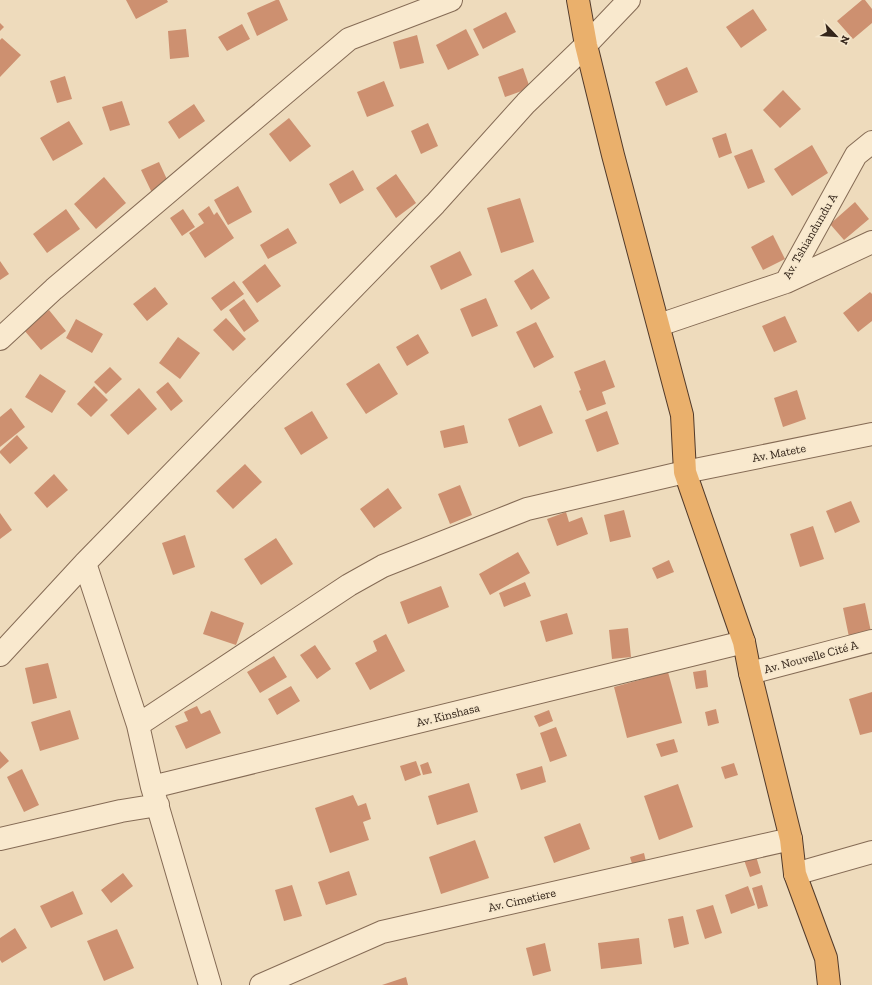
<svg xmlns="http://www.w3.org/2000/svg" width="872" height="985" viewBox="0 0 872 985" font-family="'Zilla Slab',serif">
<rect width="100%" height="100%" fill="#eedbbc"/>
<path fill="#cd9070" d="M 126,0 L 167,0 L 168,2 L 136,19 Z
M 276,0 L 279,0 L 288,20 L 257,36 L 247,13 Z
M 862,0 L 865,0 L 872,9 L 872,23 L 853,39 L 837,21 Z
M 753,9 L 767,30 L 741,48 L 726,27 Z
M 506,12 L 516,32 L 483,49 L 473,29 Z
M 0,23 L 4,27 L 0,31 Z
M 242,24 L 250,39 L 227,51 L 218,37 Z
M 186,29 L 189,57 L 170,59 L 168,31 Z
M 466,29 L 479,55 L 448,70 L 436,45 Z
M 417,35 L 424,63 L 400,69 L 393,42 Z
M 2,38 L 21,55 L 0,77 L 0,40 Z
M 687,67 L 698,92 L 666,106 L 655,82 Z
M 523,68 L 530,88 L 505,97 L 498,77 Z
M 65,76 L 72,99 L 57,103 L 50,81 Z
M 384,81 L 394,106 L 367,117 L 357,92 Z
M 783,90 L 801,109 L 780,128 L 763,110 Z
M 122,101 L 130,125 L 110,131 L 102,107 Z
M 194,104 L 205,121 L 179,139 L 168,122 Z
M 289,118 L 311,146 L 290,162 L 269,134 Z
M 69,121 L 83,144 L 53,161 L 40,138 Z
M 428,123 L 438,146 L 421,154 L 411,131 Z
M 726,133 L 732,153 L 719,158 L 712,138 Z
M 812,145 L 828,173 L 792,196 L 774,169 Z
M 752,149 L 765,182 L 748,189 L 734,156 Z
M 159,162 L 170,186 L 153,195 L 141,170 Z
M 353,170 L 364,190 L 340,204 L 329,184 Z
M 396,174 L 416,203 L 396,218 L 376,188 Z
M 104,177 L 126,203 L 96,229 L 74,204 Z
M 238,186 L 252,212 L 228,225 L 214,200 Z
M 520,198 L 534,242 L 501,253 L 487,208 Z
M 855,202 L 869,219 L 844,240 L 830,224 Z
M 209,206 L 214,215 L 217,212 L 234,238 L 205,258 L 189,233 L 204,223 L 198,214 Z
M 66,209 L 80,229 L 47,253 L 33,234 Z
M 183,209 L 195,227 L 182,236 L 170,218 Z
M 288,228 L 297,243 L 268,259 L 260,245 Z
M 773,235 L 785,259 L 763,270 L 751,247 Z
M 460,251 L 472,275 L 441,290 L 430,266 Z
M 0,261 L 9,274 L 0,280 Z
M 265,264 L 281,286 L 257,303 L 242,282 Z
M 533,269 L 550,298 L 531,310 L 514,281 Z
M 234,281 L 244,294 L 221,311 L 211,298 Z
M 155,287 L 168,304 L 147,321 L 133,304 Z
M 870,292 L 872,294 L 872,321 L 858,332 L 843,313 Z
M 486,298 L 498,326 L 472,337 L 460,309 Z
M 244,299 L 259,321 L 244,332 L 229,310 Z
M 49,310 L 66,331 L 41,350 L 24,330 Z
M 785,316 L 797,342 L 774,352 L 762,326 Z
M 226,318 L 246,339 L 233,351 L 213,330 Z
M 76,319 L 103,334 L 92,353 L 66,338 Z
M 536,322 L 554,357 L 534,368 L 516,332 Z
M 418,334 L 429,353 L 407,366 L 396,347 Z
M 178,337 L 200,353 L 180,379 L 159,363 Z
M 605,360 L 615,387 L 602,392 L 606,404 L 587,411 L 579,391 L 581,390 L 574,372 Z
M 379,363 L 398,394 L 366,414 L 346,384 Z
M 110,367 L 122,379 L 106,394 L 94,382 Z
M 40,374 L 66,391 L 52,413 L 25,397 Z
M 168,382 L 183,401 L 171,411 L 156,392 Z
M 94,386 L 108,400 L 91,417 L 77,404 Z
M 139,388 L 157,409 L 128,435 L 110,415 Z
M 797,390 L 806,419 L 783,427 L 774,398 Z
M 541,405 L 553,433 L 519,447 L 508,419 Z
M 11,408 L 25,427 L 0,447 L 0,417 Z
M 312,411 L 328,438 L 301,455 L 284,428 Z
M 607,411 L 619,444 L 597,452 L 585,420 Z
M 464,425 L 468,443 L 444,448 L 440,431 Z
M 17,435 L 28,448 L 10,464 L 0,453 L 0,451 Z
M 245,464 L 262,482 L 233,509 L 216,491 Z
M 54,474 L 68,490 L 47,508 L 34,493 Z
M 460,485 L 472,515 L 450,524 L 438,494 Z
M 388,488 L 402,508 L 374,528 L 360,509 Z
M 851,501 L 860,522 L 835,533 L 826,511 Z
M 624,510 L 631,537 L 610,542 L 604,515 Z
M 566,512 L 569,522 L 582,517 L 588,534 L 557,546 L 547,519 Z
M 0,513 L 12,530 L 0,539 Z
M 813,526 L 824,559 L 800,567 L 790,534 Z
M 185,535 L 195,567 L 173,575 L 162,543 Z
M 276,538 L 293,564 L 261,585 L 244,559 Z
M 518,552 L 530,573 L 490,595 L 479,574 Z
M 669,560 L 674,572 L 657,579 L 652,568 Z
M 525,582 L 531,596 L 504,607 L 499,593 Z
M 441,586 L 449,607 L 408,624 L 400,602 Z
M 865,603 L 871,632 L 849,637 L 843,608 Z
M 211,611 L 244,623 L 236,645 L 203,634 Z
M 567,613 L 573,634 L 546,642 L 540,621 Z
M 628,628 L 631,657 L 612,659 L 609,630 Z
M 386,634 L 405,671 L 370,690 L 355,663 L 377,651 L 373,641 Z
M 315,645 L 331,669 L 317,679 L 300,655 Z
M 274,656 L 287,677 L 260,693 L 247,672 Z
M 48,663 L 57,698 L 33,704 L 25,668 Z
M 706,670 L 708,687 L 696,689 L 693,672 Z
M 668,672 L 682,723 L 627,738 L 614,687 Z
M 291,686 L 300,701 L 277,715 L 268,699 Z
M 872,692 L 872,732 L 860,735 L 849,699 Z
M 197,706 L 201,714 L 210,710 L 221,733 L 186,749 L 175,726 L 188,721 L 184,712 Z
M 716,709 L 719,723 L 708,726 L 705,712 Z
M 70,710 L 79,739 L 40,751 L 31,722 Z
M 549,710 L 553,721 L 539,727 L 534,716 Z
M 556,727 L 567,756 L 550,762 L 540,733 Z
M 674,739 L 678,752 L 661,757 L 656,744 Z
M 0,751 L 9,761 L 0,769 Z
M 416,761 L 421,775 L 405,781 L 400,766 Z
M 428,762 L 432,773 L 423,775 L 420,765 Z
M 734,763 L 738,775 L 725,779 L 721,767 Z
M 542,766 L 546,782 L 521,790 L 516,774 Z
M 22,769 L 39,805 L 24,812 L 7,777 Z
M 469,783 L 478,812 L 437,825 L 428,796 Z
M 678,784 L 693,827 L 659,840 L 644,796 Z
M 353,795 L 358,806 L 366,803 L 371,819 L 363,822 L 369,840 L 330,853 L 315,808 Z
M 580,823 L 590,849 L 554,863 L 544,837 Z
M 475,840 L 489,878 L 441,894 L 429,857 Z
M 644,853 L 647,866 L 634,870 L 630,857 Z
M 755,853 L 761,873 L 750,877 L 743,857 Z
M 349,871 L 357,895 L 326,905 L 318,882 Z
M 123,873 L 133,886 L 111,903 L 101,890 Z
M 292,885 L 302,916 L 284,921 L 275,890 Z
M 762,885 L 768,906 L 758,909 L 752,888 Z
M 748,886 L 755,905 L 731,914 L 725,895 Z
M 73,891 L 83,914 L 51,928 L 40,906 Z
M 713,905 L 722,933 L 705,939 L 696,910 Z
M 683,916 L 689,944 L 674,948 L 668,919 Z
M 15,928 L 27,948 L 2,963 L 0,960 L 0,938 Z
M 117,929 L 134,968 L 104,981 L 87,941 Z
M 639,938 L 642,964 L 601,969 L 598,943 Z
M 545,943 L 551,971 L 533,976 L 526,948 Z
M 406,977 L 408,985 L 382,985 Z"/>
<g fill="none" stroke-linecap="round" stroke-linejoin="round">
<defs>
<path id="minor" d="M 786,282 L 872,242
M 659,325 L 786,282 L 856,155 L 872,142
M 0,339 L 54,289 L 349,39 L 451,0
M 85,563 L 138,725 L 152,787 L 210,985
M 0,655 L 85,563 L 435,204 L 526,103 L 586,45 L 629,0
M 750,673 L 872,641
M 138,725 L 349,585 L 383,566 L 527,509 L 685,472 L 872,434
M 152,787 L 744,642
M 0,839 L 121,811 L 158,805
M 795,874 L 872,852
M 261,985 L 382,932 L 791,839"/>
<path id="trunk" d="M 578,0 L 586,45 L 613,155 L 682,415 L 685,472 L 744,642 L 750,673 L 791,839 L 795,874 L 826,958 L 829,985"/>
</defs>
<use href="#minor" stroke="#856b55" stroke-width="24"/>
<use href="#trunk" stroke="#523a2a" stroke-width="24"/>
<use href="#minor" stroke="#f9e9ce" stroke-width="22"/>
<use href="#trunk" stroke="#eab06c" stroke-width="22"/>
</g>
<g text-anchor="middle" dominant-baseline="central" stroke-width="3" stroke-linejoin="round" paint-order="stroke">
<g font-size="12" fill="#34251a" stroke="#f5e6cb">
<text transform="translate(810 236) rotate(-60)">Av. Tshiandundu A</text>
<text transform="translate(779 453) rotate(-11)">Av. Matete</text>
<text transform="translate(811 657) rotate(-15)">Av. Nouvelle Cité A</text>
<text transform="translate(448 715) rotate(-14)">Av. Kinshasa</text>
<text transform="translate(522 900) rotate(-13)">Av. Cimetiere</text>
</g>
</g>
<g transform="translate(836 36) rotate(115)" stroke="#f5e6cb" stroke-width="3" paint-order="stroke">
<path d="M0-3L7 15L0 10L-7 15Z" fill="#34251a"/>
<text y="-6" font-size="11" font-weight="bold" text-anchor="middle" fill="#34251a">N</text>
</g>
</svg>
